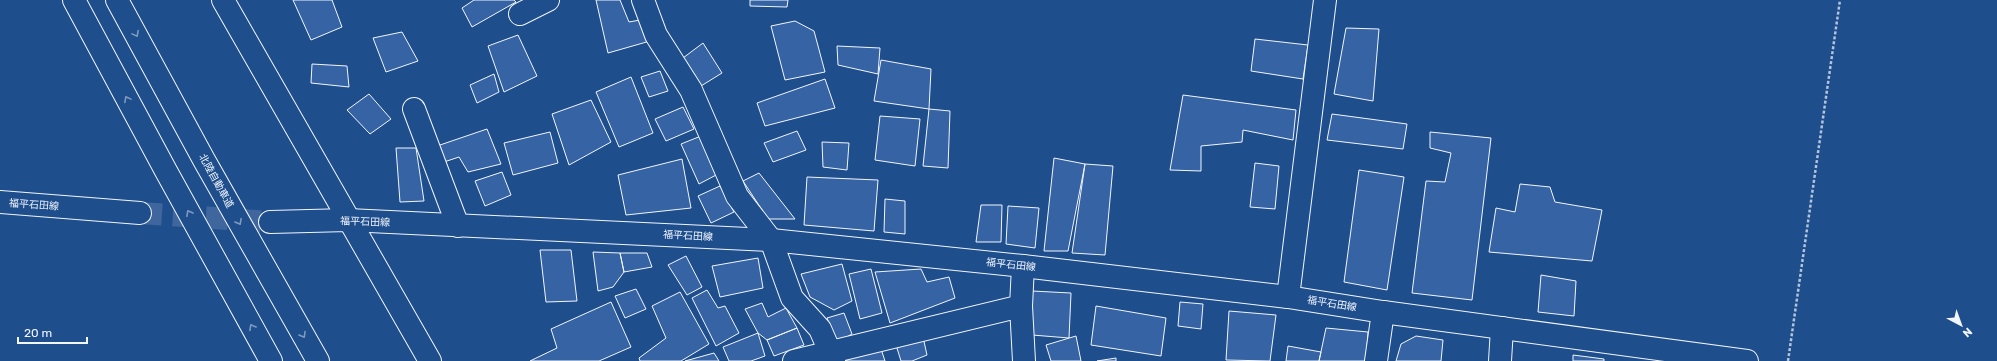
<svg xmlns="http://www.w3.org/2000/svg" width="1997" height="361" viewBox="0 0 1997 361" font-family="Rubik,'Noto Sans JP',sans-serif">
<rect width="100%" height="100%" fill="#1f4e8c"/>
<path fill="#3563a3" stroke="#f2f6ff" d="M 293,0 L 332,0 L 342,27 L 311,40 Z
M 474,0 L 514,0 L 516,2 L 472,27 L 462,8 Z
M 596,0 L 620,0 L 629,22 L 640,20 L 650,41 L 608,53 Z
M 750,0 L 788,0 L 787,7 L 750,6 Z
M 795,21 L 814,31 L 825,72 L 785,80 L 771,26 Z
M 1346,28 L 1379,29 L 1373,101 L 1334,94 Z
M 402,32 L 418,61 L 386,72 L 373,38 Z
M 518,35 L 537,76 L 504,92 L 488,46 Z
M 1255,39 L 1308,45 L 1303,79 L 1251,71 Z
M 703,43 L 722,73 L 701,86 L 683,58 Z
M 837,46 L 880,48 L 878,74 L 838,65 Z
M 881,60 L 931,69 L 929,109 L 874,101 Z
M 312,64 L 347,66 L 349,87 L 311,83 Z
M 660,71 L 668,91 L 649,97 L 641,77 Z
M 494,74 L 499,92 L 477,103 L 470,85 Z
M 631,77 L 653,133 L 619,147 L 596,92 Z
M 825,79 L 835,108 L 765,126 L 757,103 Z
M 369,94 L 391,119 L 370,134 L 347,110 Z
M 1183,95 L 1296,110 L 1293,140 L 1243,130 L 1242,142 L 1201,146 L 1201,171 L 1170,170 Z
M 591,100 L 611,142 L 569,165 L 552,114 Z
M 683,107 L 694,129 L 666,141 L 655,119 Z
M 929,109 L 950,111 L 948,168 L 923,166 Z
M 1332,114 L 1407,124 L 1403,149 L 1327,140 Z
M 880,116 L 920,119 L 915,166 L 875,160 Z
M 487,129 L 501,164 L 468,172 L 459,157 L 444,162 L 437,146 Z
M 797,131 L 806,150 L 773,162 L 764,143 Z
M 550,132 L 558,163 L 513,175 L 504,143 Z
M 1430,132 L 1491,138 L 1472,300 L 1412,293 L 1426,181 L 1445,182 L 1451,153 L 1430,148 Z
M 701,136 L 718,174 L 699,184 L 681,144 Z
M 822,142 L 849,143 L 847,170 L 823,167 Z
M 396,148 L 416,148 L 424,201 L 400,202 Z
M 1054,158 L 1085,164 L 1068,251 L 1044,251 Z
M 682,159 L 691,208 L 626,215 L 618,175 Z
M 1255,163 L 1279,166 L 1275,209 L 1250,207 Z
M 1085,164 L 1113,166 L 1105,255 L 1072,253 Z
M 1359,170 L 1404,177 L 1387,290 L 1344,282 Z
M 502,172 L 511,195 L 485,206 L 475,181 Z
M 759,173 L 795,219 L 768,219 L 743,181 Z
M 807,177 L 878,180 L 874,231 L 804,225 Z
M 1520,184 L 1550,187 L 1555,202 L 1602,210 L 1592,261 L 1489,252 L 1496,208 L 1515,212 Z
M 720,186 L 734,212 L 711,223 L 698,196 Z
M 885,199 L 905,201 L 905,234 L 884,232 Z
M 981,205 L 1002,205 L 1001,242 L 976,242 Z
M 1008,206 L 1039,208 L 1035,248 L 1006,244 Z
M 540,250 L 571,250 L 577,301 L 546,302 Z
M 593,252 L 620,253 L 624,272 L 613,287 L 598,291 Z
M 620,253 L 647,253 L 652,267 L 624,272 Z
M 686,256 L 702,287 L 687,295 L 668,265 Z
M 758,258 L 763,288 L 720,297 L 712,266 Z
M 842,264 L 852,301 L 834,310 L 810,297 L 801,274 Z
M 871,269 L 882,313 L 860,319 L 849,274 Z
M 921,269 L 927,282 L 949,277 L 955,298 L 890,323 L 875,272 Z
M 1541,275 L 1576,281 L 1574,316 L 1538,312 Z
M 636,289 L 646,309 L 625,318 L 615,296 Z
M 707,290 L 718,308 L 725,306 L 739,333 L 716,346 L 692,298 Z
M 1032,291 L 1071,293 L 1069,338 L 1032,335 Z
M 680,292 L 709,344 L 681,361 L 640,361 L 639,358 L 666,338 L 652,306 Z
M 611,302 L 631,347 L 599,361 L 530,361 L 557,348 L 551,329 Z
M 1180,302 L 1203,304 L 1201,329 L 1178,326 Z
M 762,303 L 768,317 L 786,308 L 797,328 L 767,340 L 758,333 L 745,309 Z
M 1096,306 L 1166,318 L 1161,356 L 1091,345 Z
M 1229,311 L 1276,315 L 1270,361 L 1226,360 Z
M 844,313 L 852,334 L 836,343 L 827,318 Z
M 797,328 L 804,345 L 774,356 L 767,340 Z
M 1326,328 L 1368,332 L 1366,361 L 1319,361 Z
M 758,333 L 765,356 L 751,361 L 729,361 L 723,347 Z
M 1076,336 L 1081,361 L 1051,361 L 1046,345 Z
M 1416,336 L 1443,340 L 1441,361 L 1396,361 L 1401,344 Z
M 923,337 L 927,355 L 912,361 L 901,361 L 896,345 Z
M 1288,346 L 1321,352 L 1319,361 L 1286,361 Z
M 881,349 L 885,361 L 847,361 L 846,359 Z
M 714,353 L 719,361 L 685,361 Z
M 1573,355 L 1604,359 L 1604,361 L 1573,361 Z
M 1116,358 L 1116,361 L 1097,361 Z"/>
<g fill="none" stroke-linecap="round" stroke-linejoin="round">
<path stroke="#3f679d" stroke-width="22" stroke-dasharray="22 11" stroke-linecap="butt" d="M 140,213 L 270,222"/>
<defs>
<path id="minor" d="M 223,0 L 430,361
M 643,0 L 656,35 L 691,90 L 737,196 L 771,240 L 792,298 L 820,329 L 834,361
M 520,14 L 548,0
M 414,109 L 458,226
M 1023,266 L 1021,306 L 1024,361
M 1288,297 L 1325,0
M 794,361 L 1021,306
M 1376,361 L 1383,312
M 1500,361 L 1502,328"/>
<path id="major" d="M 0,202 L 140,213
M 270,222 L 348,220 L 771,240 L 1023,266 L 1288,297 L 1383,312 L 1747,361"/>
<path id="highway" d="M 74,0 L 166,171 L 271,361
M 117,0 L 204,160 L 318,361"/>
</defs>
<use href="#minor" stroke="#f2f6ff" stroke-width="24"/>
<use href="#major" stroke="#f2f6ff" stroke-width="24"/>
<use href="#highway" stroke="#f2f6ff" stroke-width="24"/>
<path stroke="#b3c4dc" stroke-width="2.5" stroke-dasharray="3 2" stroke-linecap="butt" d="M 1788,361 L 1840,0"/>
<use href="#minor" stroke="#1f4e8c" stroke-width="22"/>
<use href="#major" stroke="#1f4e8c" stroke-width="22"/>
<use href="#highway" stroke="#1f4e8c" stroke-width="22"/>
</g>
<defs><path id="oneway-chevron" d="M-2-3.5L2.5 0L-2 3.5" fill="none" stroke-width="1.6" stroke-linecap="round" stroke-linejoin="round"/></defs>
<g stroke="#7e9ac0">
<use href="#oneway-chevron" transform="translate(136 34) rotate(62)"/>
<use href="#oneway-chevron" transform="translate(127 99) rotate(-118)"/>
<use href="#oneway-chevron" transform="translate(189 213) rotate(-119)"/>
<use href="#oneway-chevron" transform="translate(239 222) rotate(61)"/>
<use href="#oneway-chevron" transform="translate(252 327) rotate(-119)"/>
<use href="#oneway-chevron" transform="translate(303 335) rotate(60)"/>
</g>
<g text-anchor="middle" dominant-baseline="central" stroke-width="3" stroke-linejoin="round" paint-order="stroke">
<g font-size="10" fill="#f2f6ff" stroke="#1f4e8c">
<text transform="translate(216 181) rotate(61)">北陸自動車道</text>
<text transform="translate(34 205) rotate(4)">福平石田線</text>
<text transform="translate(365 222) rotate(2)">福平石田線</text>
<text transform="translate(688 236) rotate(3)">福平石田線</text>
<text transform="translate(1011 265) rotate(6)">福平石田線</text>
<text transform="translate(1332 304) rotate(9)">福平石田線</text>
</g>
</g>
<g transform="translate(1961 325) rotate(139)" stroke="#1f4e8c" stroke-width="3" paint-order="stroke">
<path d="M0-3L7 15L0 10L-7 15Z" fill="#f2f6ff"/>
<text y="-6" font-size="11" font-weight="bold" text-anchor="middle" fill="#f2f6ff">N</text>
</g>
<path d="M18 337v6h69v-6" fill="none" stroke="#f2f6ff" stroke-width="2"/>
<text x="24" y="337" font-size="12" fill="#f2f6ff" stroke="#1f4e8c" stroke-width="3" paint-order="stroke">20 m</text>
</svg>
